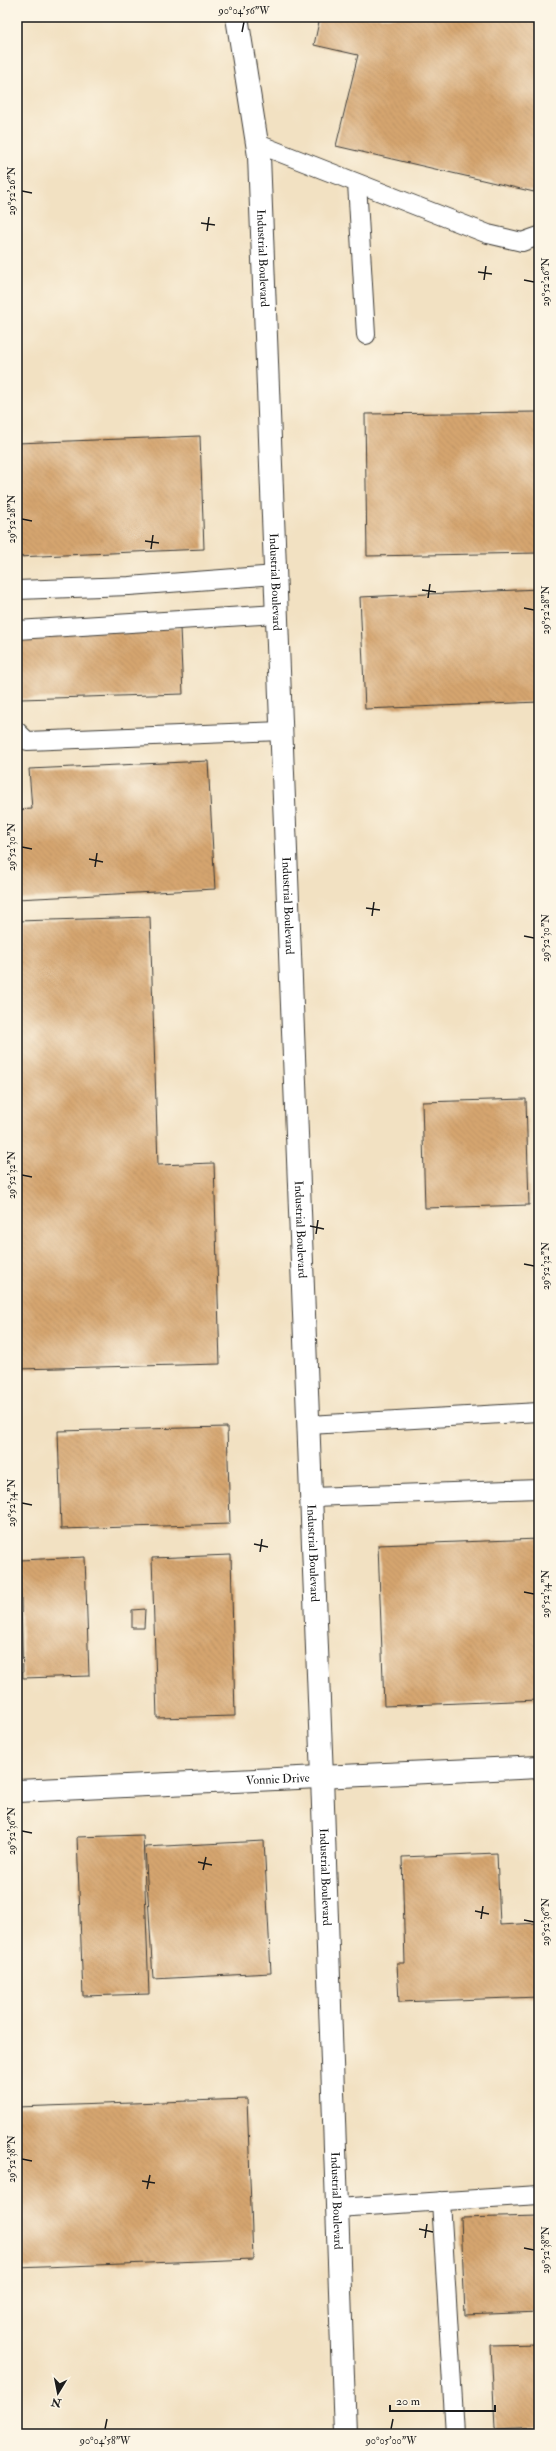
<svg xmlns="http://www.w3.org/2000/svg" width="556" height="2451" viewBox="0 0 556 2451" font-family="'IM FELL Double Pica',serif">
<defs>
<pattern id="building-back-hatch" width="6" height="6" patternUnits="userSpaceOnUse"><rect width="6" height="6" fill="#d5a56f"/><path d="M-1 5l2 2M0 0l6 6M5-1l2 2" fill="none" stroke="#b68d60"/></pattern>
</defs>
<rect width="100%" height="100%" fill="#fcf5e5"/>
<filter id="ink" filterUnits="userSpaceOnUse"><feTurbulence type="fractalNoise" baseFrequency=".025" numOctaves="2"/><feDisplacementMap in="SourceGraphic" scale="8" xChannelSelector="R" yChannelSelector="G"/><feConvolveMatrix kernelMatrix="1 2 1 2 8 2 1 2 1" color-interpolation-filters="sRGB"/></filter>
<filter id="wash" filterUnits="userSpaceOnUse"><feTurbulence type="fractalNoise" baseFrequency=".012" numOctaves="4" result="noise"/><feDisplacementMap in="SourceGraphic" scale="16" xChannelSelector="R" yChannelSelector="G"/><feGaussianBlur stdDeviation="0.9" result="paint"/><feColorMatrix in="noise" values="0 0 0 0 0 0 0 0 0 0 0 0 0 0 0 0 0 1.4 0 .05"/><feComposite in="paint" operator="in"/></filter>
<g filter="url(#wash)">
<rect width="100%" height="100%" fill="#f2e1c2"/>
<g id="blocks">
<path fill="url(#building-back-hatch)" d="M 320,17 L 539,17 L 539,168 L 534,192 L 336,146 L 358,55 L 314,45 Z
M 539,412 L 539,553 L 367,556 L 365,414 Z
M 200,436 L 204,549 L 17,557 L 17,443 Z
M 539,589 L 539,702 L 365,709 L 360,597 Z
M 180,628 L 183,694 L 21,699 L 18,634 Z
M 208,761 L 215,889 L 17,899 L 17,810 L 32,809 L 29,769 Z
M 150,917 L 158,1165 L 214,1163 L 220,1364 L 17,1369 L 17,921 Z
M 526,1099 L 529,1205 L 425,1208 L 422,1102 Z
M 227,1427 L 230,1524 L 61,1529 L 58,1431 Z
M 539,1539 L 539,1700 L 384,1706 L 378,1545 Z
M 231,1555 L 235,1716 L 157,1718 L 152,1558 Z
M 85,1557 L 89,1676 L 23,1678 L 20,1560 Z
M 145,1609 L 144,1628 L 132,1628 L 132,1610 Z
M 143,1835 L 149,1994 L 83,1996 L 77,1837 Z
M 264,1841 L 271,1973 L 153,1979 L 145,1847 Z
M 497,1853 L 500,1925 L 539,1923 L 539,1997 L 399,2002 L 397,1963 L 405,1963 L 402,1857 Z
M 247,2099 L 253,2259 L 17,2268 L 17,2107 Z
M 539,2216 L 539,2312 L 465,2315 L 461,2218 Z
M 539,2344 L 539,2427 L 495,2429 L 491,2345 Z"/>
</g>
</g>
<g filter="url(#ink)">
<use href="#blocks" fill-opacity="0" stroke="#3c3a35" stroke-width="1"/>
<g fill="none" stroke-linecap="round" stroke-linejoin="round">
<defs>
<path id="lane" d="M 258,144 L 488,234 L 522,242 L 539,236
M 357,183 L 366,335
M 17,590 L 129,586 L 276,575
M 17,630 L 277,614
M 17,731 L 27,741 L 282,731
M 309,1425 L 539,1412
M 312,1497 L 539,1489
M 441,2201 L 455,2434
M 337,2208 L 539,2195"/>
<g id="street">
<path id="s1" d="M 237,17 L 259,156 L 322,1777 L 345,2434"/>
<path id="s2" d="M 17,1791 L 539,1767"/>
</g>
</defs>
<use href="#lane" stroke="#3c3a35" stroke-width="20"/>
<use href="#street" stroke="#3c3a35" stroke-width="24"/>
<use href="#lane" stroke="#fff" stroke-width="18"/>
<use href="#street" stroke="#fff" stroke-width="22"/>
</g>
</g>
<path fill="none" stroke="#1c1c1c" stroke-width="1.5" d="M 242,32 L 244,22M 22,191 L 32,193M 201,223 L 215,225M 207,231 L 209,217M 478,272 L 492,274M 484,280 L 486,266M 524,280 L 534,282M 22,519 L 32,521M 145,541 L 159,543M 151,549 L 153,535M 422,590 L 436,592M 428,598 L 430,584M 524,608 L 534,610M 22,847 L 32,849M 89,859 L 103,862M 95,867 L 97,853M 366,908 L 380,910M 372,916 L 374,902M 524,936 L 534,938M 22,1175 L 32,1177M 310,1226 L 324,1229M 316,1234 L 318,1220M 524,1264 L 534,1266M 22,1503 L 32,1505M 254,1544 L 268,1547M 260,1552 L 262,1539M 524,1592 L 534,1594M 22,1831 L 32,1833M 198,1862 L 212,1865M 203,1870 L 206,1857M 475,1911 L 489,1914M 481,1919 L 483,1906M 524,1920 L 534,1922M 22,2159 L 32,2161M 142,2181 L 155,2183M 147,2189 L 150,2175M 419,2229 L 433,2232M 425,2238 L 427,2224M 524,2248 L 534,2250M 105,2429 L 107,2419M 391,2429 L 393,2419"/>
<g text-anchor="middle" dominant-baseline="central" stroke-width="4" stroke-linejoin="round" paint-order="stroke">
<g font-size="12" fill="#1c1c1c" stroke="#fcf5e5">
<text stroke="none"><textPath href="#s1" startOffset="243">Industrial Boulevard</textPath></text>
<text stroke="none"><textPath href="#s1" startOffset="567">Industrial Boulevard</textPath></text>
<text stroke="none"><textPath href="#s1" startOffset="891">Industrial Boulevard</textPath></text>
<text stroke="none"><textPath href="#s1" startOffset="1215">Industrial Boulevard</textPath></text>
<text stroke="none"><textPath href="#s1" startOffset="1539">Industrial Boulevard</textPath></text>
<text stroke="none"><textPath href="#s2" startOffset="261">Vonnie Drive</textPath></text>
<text stroke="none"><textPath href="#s1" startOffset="1863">Industrial Boulevard</textPath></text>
<text stroke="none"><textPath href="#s1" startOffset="2187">Industrial Boulevard</textPath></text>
</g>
</g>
<rect width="556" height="2451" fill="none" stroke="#fcf5e5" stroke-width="44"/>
<g transform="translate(58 2393) rotate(190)" stroke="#fcf5e5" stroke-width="3" paint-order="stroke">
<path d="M0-3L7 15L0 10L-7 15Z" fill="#1c1c1c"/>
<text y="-6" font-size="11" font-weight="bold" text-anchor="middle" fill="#1c1c1c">N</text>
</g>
<path d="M390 2405v6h105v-6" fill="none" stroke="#1c1c1c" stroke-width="2"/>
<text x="396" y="2405" font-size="12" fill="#1c1c1c" stroke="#fcf5e5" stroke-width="3" paint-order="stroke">20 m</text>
<rect x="22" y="22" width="512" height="2407" fill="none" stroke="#1c1c1c" stroke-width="1.5"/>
<g font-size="10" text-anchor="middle" fill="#1c1c1c">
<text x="244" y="14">90°04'56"W</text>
<text transform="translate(11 191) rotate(-90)" y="4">29°52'26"N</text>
<text transform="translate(545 282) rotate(-90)" y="4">29°52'26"N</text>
<text transform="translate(11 519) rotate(-90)" y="4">29°52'28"N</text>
<text transform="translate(545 610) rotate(-90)" y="4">29°52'28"N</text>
<text transform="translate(11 847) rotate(-90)" y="4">29°52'30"N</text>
<text transform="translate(545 938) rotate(-90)" y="4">29°52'30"N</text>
<text transform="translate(11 1175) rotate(-90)" y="4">29°52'32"N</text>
<text transform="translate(545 1266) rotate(-90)" y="4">29°52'32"N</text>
<text transform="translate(11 1503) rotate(-90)" y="4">29°52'34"N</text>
<text transform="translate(545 1594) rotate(-90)" y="4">29°52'34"N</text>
<text transform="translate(11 1831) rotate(-90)" y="4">29°52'36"N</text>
<text transform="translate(545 1922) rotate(-90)" y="4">29°52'36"N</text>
<text transform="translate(11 2159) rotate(-90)" y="4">29°52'38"N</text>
<text transform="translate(545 2250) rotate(-90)" y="4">29°52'38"N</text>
<text x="105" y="2444">90°04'58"W</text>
<text x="391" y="2444">90°05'00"W</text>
</g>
</svg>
